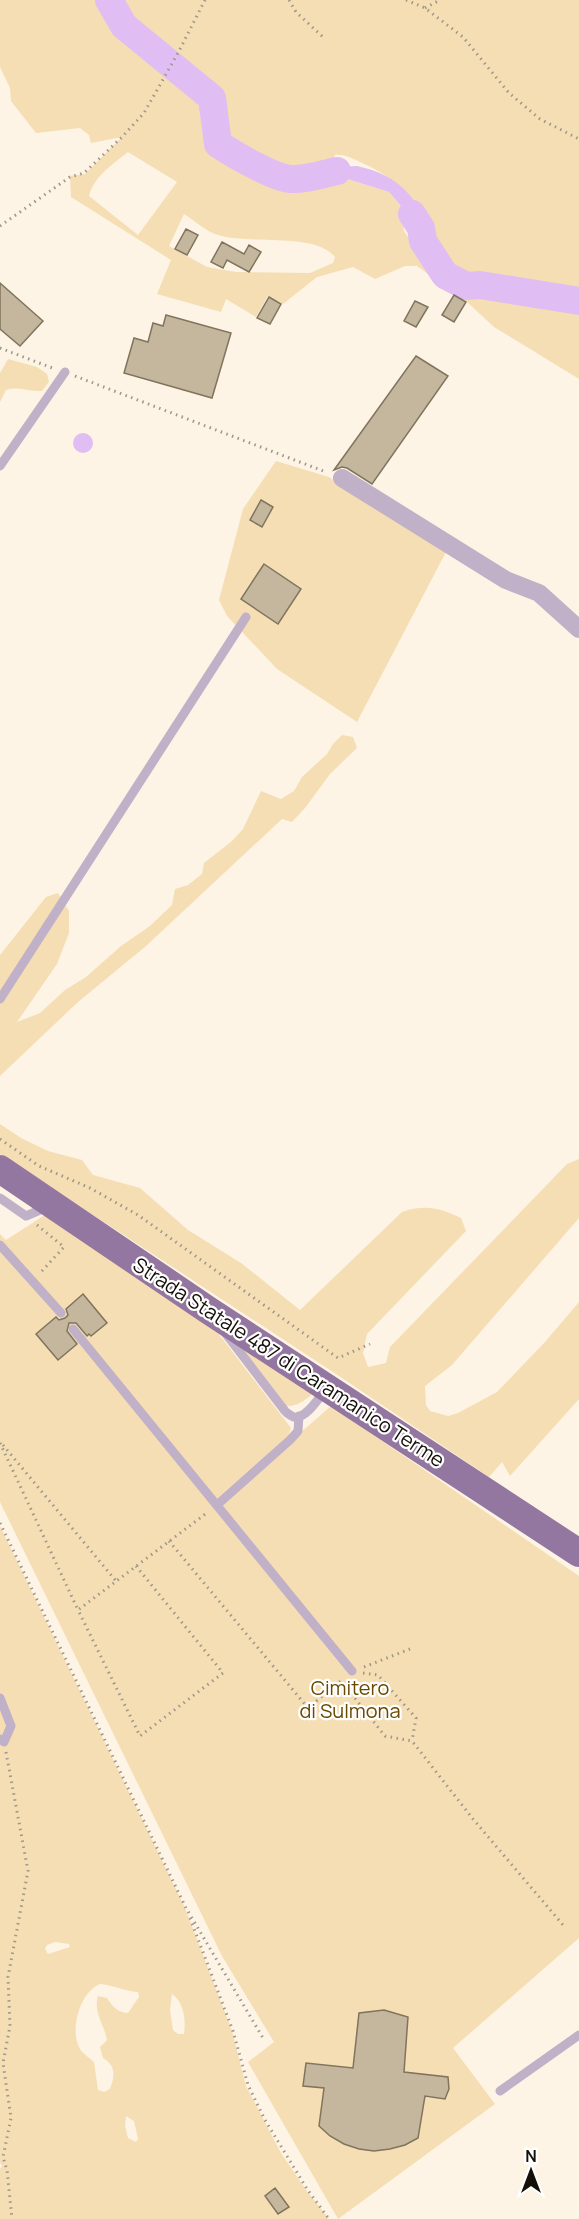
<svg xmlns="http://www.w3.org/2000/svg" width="579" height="2219" viewBox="0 0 579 2219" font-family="Manrope,sans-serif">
<rect width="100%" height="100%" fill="#fdf4e5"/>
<path fill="#f5deb4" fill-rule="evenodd" d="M 0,0 L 579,0 L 579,379 L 494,327 L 466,301 L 417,266 L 405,266 L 375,279 L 353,267 L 317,277 L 283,304 L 268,296 L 256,317 L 226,299 L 221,312 L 157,294 L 171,260 L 71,197 L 70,176 L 85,174 L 122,137 L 91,143 L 89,135 L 80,128 L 36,133 L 11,101 L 10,88 L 0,67 ZM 128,152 L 177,182 L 138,235 L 89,196 C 94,176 113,164 128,152 ZM 335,155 C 345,154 353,159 362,163 C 399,179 416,201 435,235 L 432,246 L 422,250 L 415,247 L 404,231 L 401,206 L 389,192 L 341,177 L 316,185 L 301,176 L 331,167 ZM 184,214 C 194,220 204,230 215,234 C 247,246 314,231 335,257 L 333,263 L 310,273 L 236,272 L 207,267 L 169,246 Z
M 8,359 L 37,367 L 47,374 L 49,382 L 42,391 C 27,392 21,386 6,390 L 0,402 L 0,373 Z
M 276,461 L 329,477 L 447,550 L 357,722 L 277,669 L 227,616 L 219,600 L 243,509 Z
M 342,735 L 353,737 L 357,748 L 330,774 L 305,808 L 292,822 L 282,819 L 146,946 L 78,1002 L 0,1076 L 0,955 L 46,897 L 58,893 L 69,911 L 69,933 L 57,964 L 17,1022 L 40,1013 L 65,990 L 86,977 L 121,946 L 150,926 L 172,905 L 175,889 L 188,885 L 202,874 L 204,863 L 232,841 L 243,829 L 261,791 L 281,799 L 294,791 L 302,777 L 327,754 L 333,744 Z
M 0,1124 L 21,1138 L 48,1151 L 82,1160 L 93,1175 L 140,1188 L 188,1230 L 241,1263 L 300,1310 L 402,1212 C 425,1204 440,1208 461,1218 L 466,1231 L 367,1334 L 363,1353 L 368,1367 L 386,1363 L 390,1347 L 567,1164 L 579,1159 L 579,1218 L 452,1365 L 425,1386 L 426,1405 L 430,1411 L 448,1416 L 458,1413 L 497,1392 L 545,1342 L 579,1302 L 579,1399 L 510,1476 L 502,1462 L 489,1477 L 339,1376 L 0,1154 Z
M 48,1213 L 202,1312 L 291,1428 L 288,1437 L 291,1441 L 331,1406 L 579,1576 L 579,1938 L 453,2048 L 495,2104 L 338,2219 L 248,2062 L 274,2042 L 222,1956 L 0,1502 L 0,1234 L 6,1240 Z
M 228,1330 L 320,1387 C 309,1397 300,1407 285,1406 Z
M 0,1526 L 185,1908 L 232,2031 L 246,2086 L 281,2153 L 306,2190 L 329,2219 L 0,2219 L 0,2169 L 2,2166 L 0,2163 ZM 55,1942 L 69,1944 L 70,1947 L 48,1954 L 45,1949 L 47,1945 ZM 100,1984 C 113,1985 124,1991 138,1992 L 139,1997 L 128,2013 C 117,2012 113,2007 107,1998 L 98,1996 C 93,2012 104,2024 107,2040 L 100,2047 L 103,2058 C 116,2066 115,2075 110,2089 L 104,2092 L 98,2090 L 94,2062 C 90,2058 83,2054 80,2049 C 69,2030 80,1992 100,1984 ZM 172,1994 C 184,2003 186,2019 184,2034 L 178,2034 L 173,2030 L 170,2010 ZM 126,2116 L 134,2121 L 138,2139 L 136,2142 L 128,2138 L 125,2126 Z"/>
<path fill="#e0bdf3" d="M 357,166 C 402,176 414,197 435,235 L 432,246 L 426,248 L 422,246 L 413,220 L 389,192 L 341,177 L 316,185 L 303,183 L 300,176 L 331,167 Z
M73 443a10 10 0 1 1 20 0a10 10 0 1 1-20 0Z"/>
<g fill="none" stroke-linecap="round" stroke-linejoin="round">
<path stroke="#e0bdf3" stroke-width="28" d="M 109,0 L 124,26 L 212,98 L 218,144 C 233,154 274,178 291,179 C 307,180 322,174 337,171
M 412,214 L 421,228 L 423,241 L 445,275 L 466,286 L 480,285 L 579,301"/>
</g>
<path fill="#c4b79e" stroke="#80745d" stroke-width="1.5" d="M 186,229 L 198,235 L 187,255 L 175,249 Z
M 222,242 L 244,254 L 249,245 L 261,252 L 249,272 L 227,260 L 223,268 L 211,262 Z
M 0,283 L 43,321 L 20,346 L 0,329 Z
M 454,295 L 466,302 L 454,322 L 442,315 Z
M 269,297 L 281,304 L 270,324 L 257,318 Z
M 415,301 L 428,307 L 416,327 L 404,321 Z
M 166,315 L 231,333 L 212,398 L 124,373 L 134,338 L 148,342 L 153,323 L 163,326 Z
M 416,356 L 448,376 L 372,484 L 347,468 L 342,467 L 334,470 Z
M 261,500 L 273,507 L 262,527 L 250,520 Z
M 264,564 L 301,589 L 278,624 L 241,599 Z
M 83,1294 L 107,1323 L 91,1336 L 89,1334 L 87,1336 L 76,1323 L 69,1323 L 67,1331 L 77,1344 L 58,1360 L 36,1334 L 56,1317 L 59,1320 L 65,1318 L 68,1315 L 66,1309 Z
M 384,2010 L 408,2017 L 404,2072 L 448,2077 L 449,2089 L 445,2099 L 425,2096 L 418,2138 L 405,2145 L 390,2149 L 374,2151 L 359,2149 L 344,2144 L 330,2136 L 319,2126 L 324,2088 L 303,2086 L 306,2063 L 353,2068 L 359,2013 Z
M 275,2188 L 289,2207 L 278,2214 L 265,2196 Z"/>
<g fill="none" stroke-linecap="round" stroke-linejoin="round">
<path stroke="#9e978a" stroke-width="3" stroke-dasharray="1.5 4.5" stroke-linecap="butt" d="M 289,0 L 296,12 L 324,38
M 406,0 L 425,8 L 463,37 L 509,93 L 540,119 L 579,139
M 425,8 L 440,0
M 0,226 L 70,177 L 84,173 L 122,137 L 144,113 L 178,53 L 205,0
M 0,348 L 55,369
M 75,376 L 326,472
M 0,1139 L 39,1166 L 90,1188 L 138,1215 L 338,1358 L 370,1344
M 37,1225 L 64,1247 L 41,1272
M 0,1443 L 78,1610
M 3,1445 L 116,1581
M 0,1523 L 186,1908 L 263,2038
M 169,1541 L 308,1708 L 343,1679
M 136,1566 L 223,1673 L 140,1736 L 78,1610 L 208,1512
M 364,1667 L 410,1649
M 363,1673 L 378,1675 L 416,1718 L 412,1741
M 351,1682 L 350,1692 L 385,1736 L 412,1741 L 473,1819 L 563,1925
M 6,1752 L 28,1871 L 8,1977 L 10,2026 L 3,2063 L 11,2118 L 3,2157 L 7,2170 L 12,2219
M 190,1918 L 233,2031 L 248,2085 L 265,2120 L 307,2189 L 329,2219"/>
<path stroke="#c0b1c8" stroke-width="9" d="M 0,466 L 65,372
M 0,999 L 246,617
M 0,1198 L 26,1216 L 47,1207
M 0,1245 L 61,1313
M 73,1329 L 352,1671
M 226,1334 L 285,1411 C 285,1412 293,1417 294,1417 C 306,1419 319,1398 325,1390
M 217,1505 L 290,1440 L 298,1431 L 299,1416
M 0,1698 L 11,1726 L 4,1742 L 0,1739
M 500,2091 L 579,2035"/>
<path stroke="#c0b1c8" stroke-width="18" d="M 342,478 L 506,580 L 539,593 L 579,629"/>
<path stroke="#9377a1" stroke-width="28" d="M 0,1169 L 208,1310 L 579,1553"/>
</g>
<g text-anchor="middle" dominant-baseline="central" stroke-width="4.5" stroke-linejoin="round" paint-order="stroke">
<g font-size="20" fill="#140f07" stroke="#fff">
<text transform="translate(289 1362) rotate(33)">Strada Statale 487 di Caramanico Terme</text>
</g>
<g font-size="20" fill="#684900" stroke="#fff">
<text x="350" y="1687">Cimitero<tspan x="350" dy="23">di Sulmona</tspan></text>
</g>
</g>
<g transform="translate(531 2171)" stroke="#ffffff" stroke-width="4.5" paint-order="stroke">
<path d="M0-4.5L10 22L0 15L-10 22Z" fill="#140f07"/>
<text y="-9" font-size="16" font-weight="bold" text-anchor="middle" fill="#140f07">N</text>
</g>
</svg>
